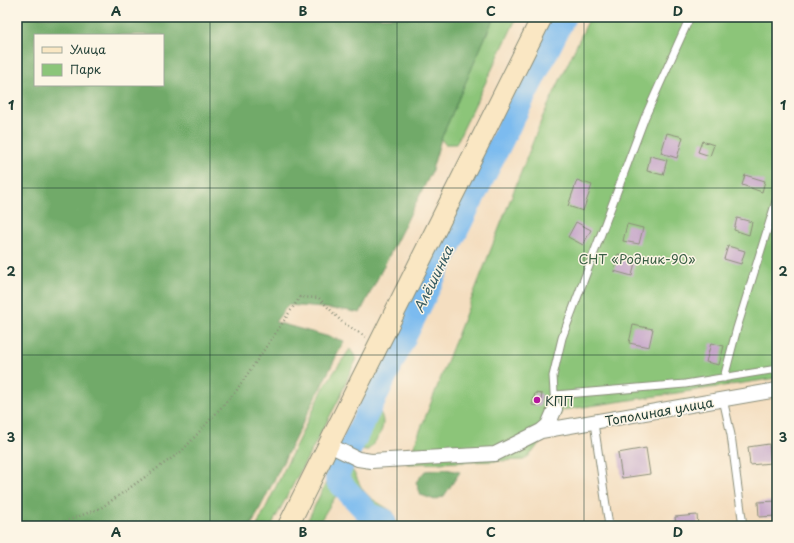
<svg xmlns="http://www.w3.org/2000/svg" width="794" height="543" viewBox="0 0 794 543" font-family="'Playpen Sans',sans-serif">
<rect width="100%" height="100%" fill="#fcf5e5"/>
<filter id="ink" filterUnits="userSpaceOnUse"><feTurbulence type="fractalNoise" baseFrequency=".025" numOctaves="2"/><feDisplacementMap in="SourceGraphic" scale="8" xChannelSelector="R" yChannelSelector="G"/><feConvolveMatrix kernelMatrix="1 2 1 2 8 2 1 2 1" color-interpolation-filters="sRGB"/></filter>
<filter id="wash" filterUnits="userSpaceOnUse"><feTurbulence type="fractalNoise" baseFrequency=".012" numOctaves="4" result="noise"/><feDisplacementMap in="SourceGraphic" scale="16" xChannelSelector="R" yChannelSelector="G"/><feGaussianBlur stdDeviation="0.9" result="paint"/><feColorMatrix in="noise" values="0 0 0 0 0 0 0 0 0 0 0 0 0 0 0 0 0 1.4 0 .05"/><feComposite in="paint" operator="in"/></filter>
<g filter="url(#wash)">
<rect width="100%" height="100%" fill="#f4dec0"/>
<path fill="#8cc579" stroke="#568156" d="M 494,17 L 517,17 L 456,144 L 445,144 L 441,139 Z
M 590,17 L 777,17 L 777,378 L 563,410 L 532,453 L 524,460 L 407,464 L 543,116 Z
M 350,349 L 356,358 L 339,399 L 271,526 L 257,526 L 325,385 Z
M 375,406 C 391,421 380,437 368,450 L 350,448 L 346,442 L 362,416 Z
M 347,464 C 357,474 356,479 363,490 C 370,500 383,505 393,512 L 397,524 L 396,526 L 373,526 L 353,512 L 337,494 L 317,526 L 305,526 L 334,466 Z"/>
<path fill="#71aa69" stroke="#48744e" fill-rule="evenodd" d="M 17,17 L 494,17 L 441,139 L 431,173 L 360,313 L 345,310 L 288,305 L 275,322 L 344,341 L 251,526 L 17,526 ZM 35,35 L 163,35 L 163,85 L 35,85 Z
M 445,469 L 460,472 L 444,496 L 435,500 L 421,495 L 416,482 L 425,471 Z"/>
<g fill="none" stroke-linecap="round" stroke-linejoin="round">
<path stroke="#7bbbef" stroke-width="24" d="M 382,526 L 384,520 L 370,515 L 337,480 L 337,475 L 467,209 L 564,17"/>
</g>
<g id="blocks">
<path fill="#c2a2c8" d="M 667,133 L 683,137 L 677,158 L 661,153 Z
M 702,141 L 714,145 L 710,156 L 698,152 Z
M 650,156 L 667,160 L 663,175 L 647,171 Z
M 745,175 L 765,181 L 762,192 L 742,185 Z
M 577,180 L 592,185 L 583,211 L 568,206 Z
M 737,218 L 752,222 L 749,235 L 734,230 Z
M 576,222 L 591,230 L 583,245 L 568,237 Z
M 627,224 L 643,228 L 639,244 L 623,241 Z
M 728,246 L 745,251 L 741,264 L 724,259 Z
M 618,254 L 636,258 L 632,276 L 614,271 Z
M 633,325 L 653,329 L 649,347 L 629,343 Z
M 711,343 L 724,346 L 719,365 L 706,362 Z
M 535,393 L 542,394 L 540,406 L 532,405 Z
M 769,444 L 771,463 L 750,465 L 748,447 Z
M 646,448 L 650,474 L 622,478 L 618,453 Z
M 777,501 L 777,516 L 759,517 L 758,502 Z
M 697,515 L 698,526 L 676,526 L 675,517 Z"/>
</g>
</g>
<g filter="url(#ink)">
<use href="#blocks" fill-opacity="0" stroke="#8a8e7a" stroke-width="1"/>
<g fill="none" stroke-linecap="round" stroke-linejoin="round">
<defs>
<path id="lane" d="M 724,378 L 737,328 L 777,198
M 555,395 L 685,384 L 777,369
M 723,399 L 731,435 L 743,526
M 555,409 L 553,376 L 562,338 L 645,117 L 690,17
M 594,423 L 609,526"/>
<path id="street" d="M 541,431 L 777,390
M 329,445 L 358,459 L 371,461 L 495,454 L 541,431 L 548,425 L 555,409"/>
<path id="secondary" d="M 288,526 L 542,17"/>
</defs>
<use href="#lane" stroke="#8a8e7a" stroke-width="9"/>
<use href="#street" stroke="#8a8e7a" stroke-width="16"/>
<use href="#secondary" stroke="#8a8e7a" stroke-width="22"/>
<path stroke="#8a8e7a" stroke-width="2.5" stroke-dasharray="1 3" stroke-linecap="butt" d="M 53,526 L 101,508 L 182,451 L 236,391 L 300,297 L 319,298 L 342,322 L 366,337"/>
<use href="#lane" stroke="#fff" stroke-width="7"/>
<use href="#street" stroke="#fff" stroke-width="14"/>
<use href="#secondary" stroke="#fae7c3" stroke-width="20"/>
</g>
</g>
<path fill="none" stroke="#1f3d34" stroke-width="1" stroke-opacity="0.55" d="M 210,17 L 210,526M 397,17 L 397,526M 584,17 L 584,526M 17,188 L 777,188M 17,355 L 777,355"/>
<circle fill="#b5179e" stroke="#fcf5e5" stroke-width="1.5" cx="537" cy="400" r="4"/>
<g text-anchor="middle" dominant-baseline="central" stroke-width="3" stroke-linejoin="round" paint-order="stroke">
<g font-size="13" fill="#3a5f45" stroke="#fcf5e5">
<text x="637" y="258">СНТ «Родник-90»</text>
</g>
<g font-size="13" fill="#1f3d34" stroke="#fcf5e5" text-anchor="start">
<text x="545" y="400">КПП</text>
</g>
<g font-size="13" fill="#1f3d34" stroke="#fcf5e5">
<text transform="translate(659 411) rotate(-10)">Тополиная улица</text>
</g>
<g font-size="14" font-style="italic" fill="#365c63" stroke="#fcf5e5">
<text transform="translate(433 279) rotate(-64)">Алёшинка</text>
</g>
</g>
<rect width="794" height="543" fill="none" stroke="#fcf5e5" stroke-width="44"/>
<rect x="34" y="34" width="130" height="52" fill="#fcf5e5" stroke="#a4ab9e"/>
<rect x="42" y="47" width="20" height="6" fill="#fae7c3" stroke="#a4ab9e"/>
<text x="70" y="54" font-size="12" fill="#1f3d34">Улица</text>
<rect x="42" y="64" width="20" height="12" fill="#8cc579" stroke="#a4ab9e"/>
<text x="70" y="74" font-size="12" fill="#1f3d34">Парк</text>
<rect x="22" y="22" width="750" height="499" fill="none" stroke="#1f3d34" stroke-width="1.5"/>
<g font-size="13" text-anchor="middle" font-weight="bold" fill="#1f3d34">
<text x="116" y="16">A</text>
<text x="303" y="16">B</text>
<text x="491" y="16">C</text>
<text x="678" y="16">D</text>
<text x="11" y="110">1</text>
<text x="783" y="110">1</text>
<text x="11" y="276">2</text>
<text x="783" y="276">2</text>
<text x="11" y="442">3</text>
<text x="783" y="442">3</text>
<text x="116" y="537">A</text>
<text x="303" y="537">B</text>
<text x="491" y="537">C</text>
<text x="678" y="537">D</text>
</g>
</svg>
